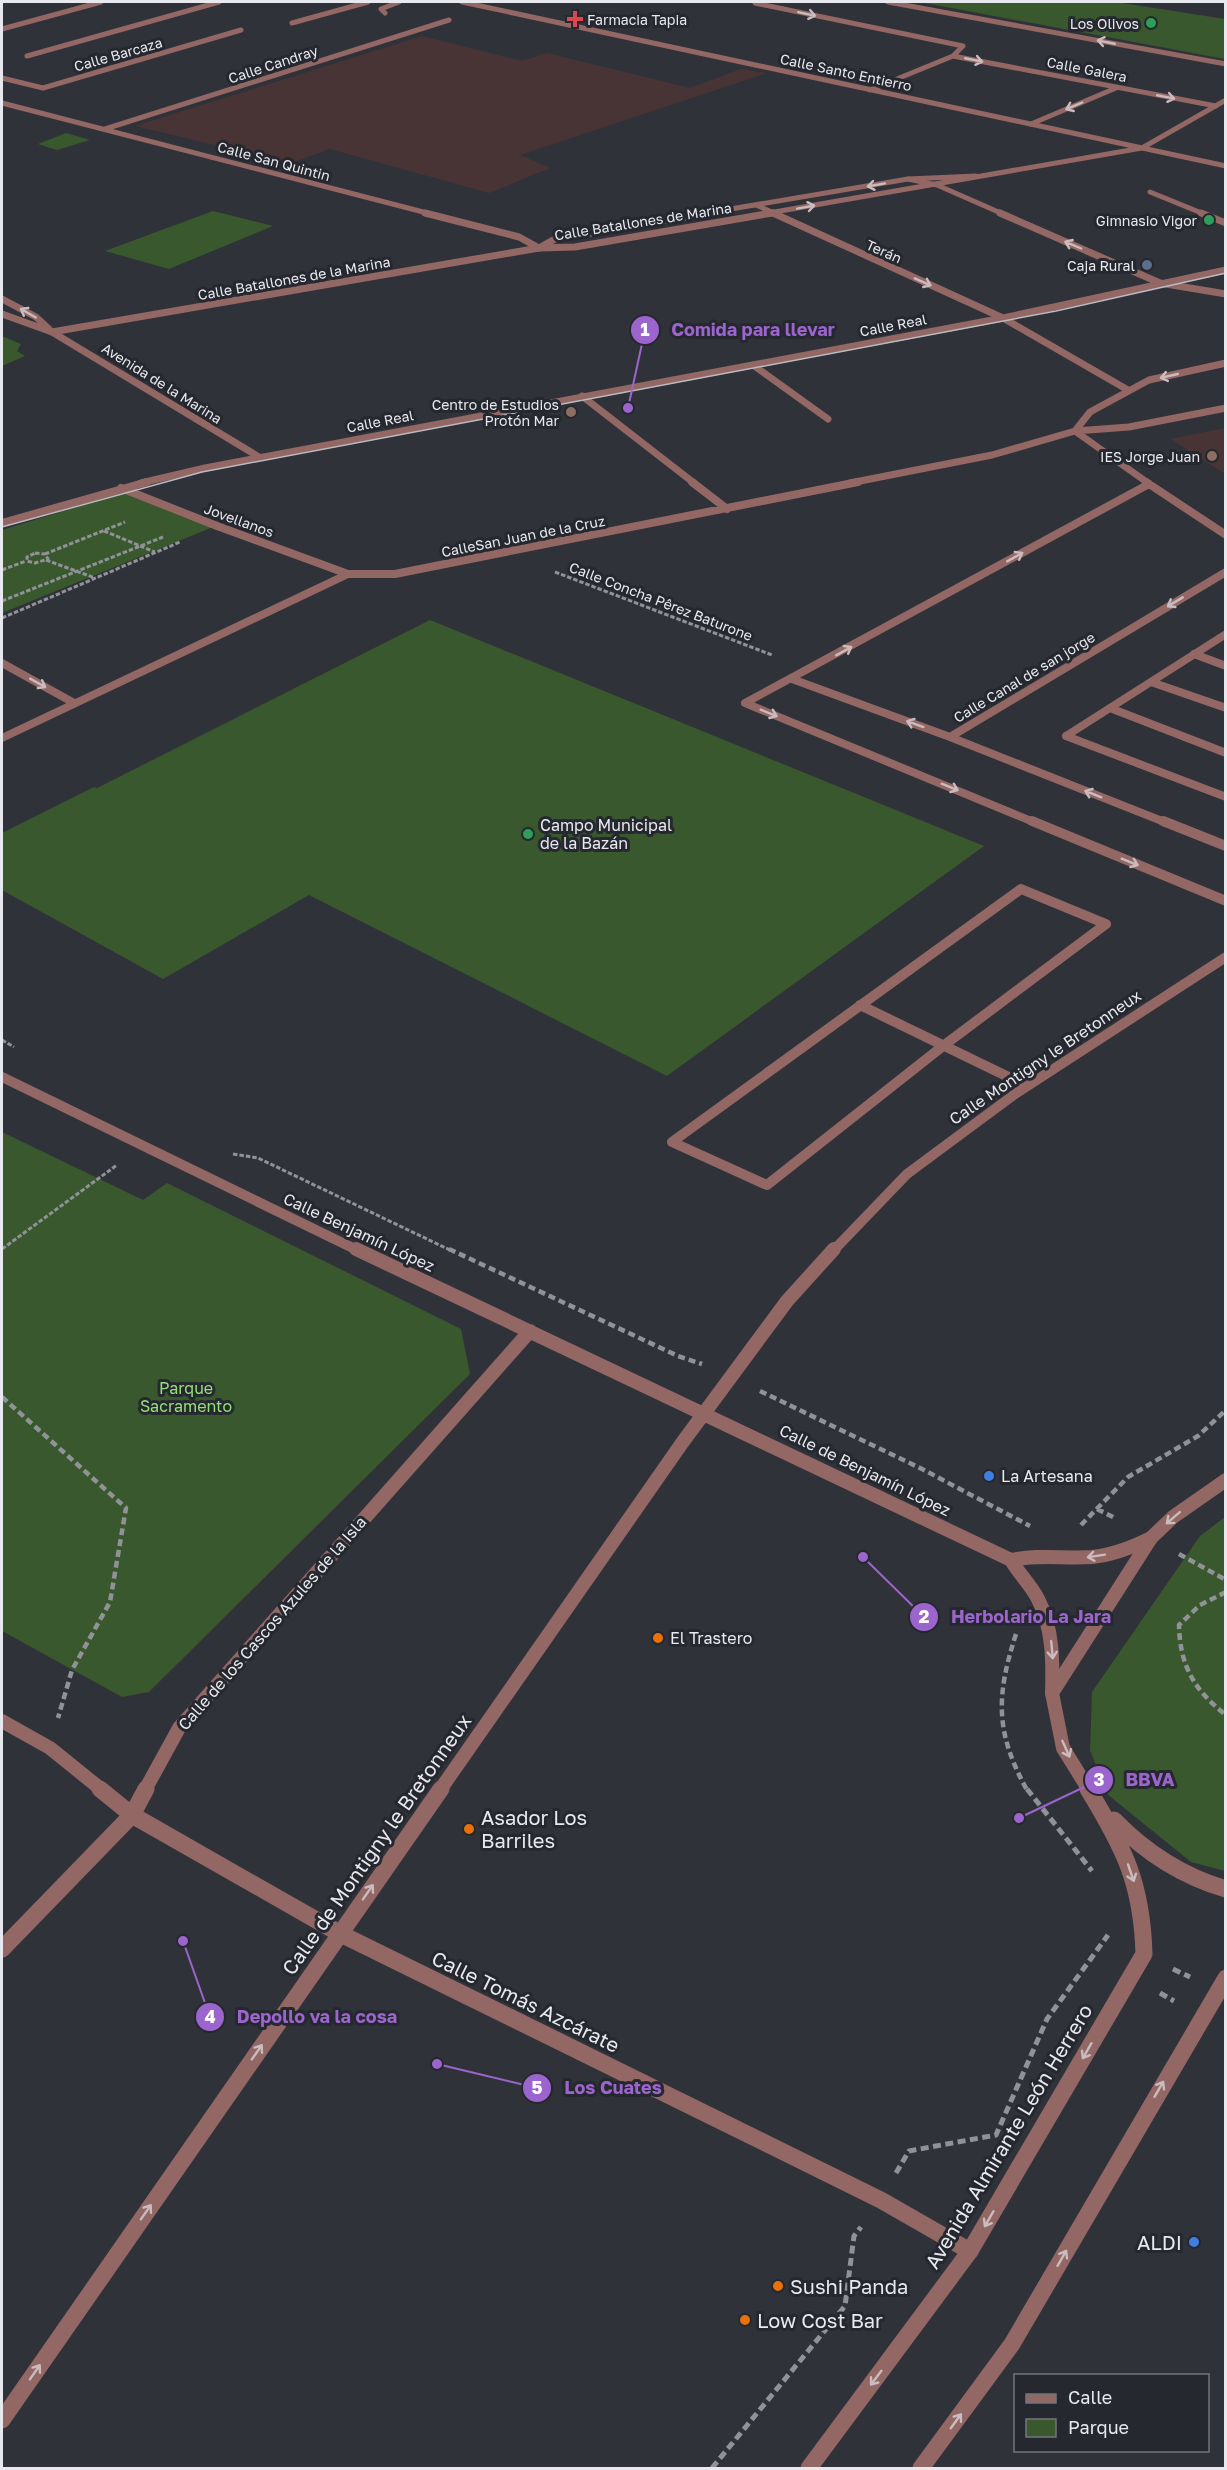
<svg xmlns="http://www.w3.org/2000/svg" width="1227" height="2470" viewBox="0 0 1227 2470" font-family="'Golos Text',sans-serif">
<rect width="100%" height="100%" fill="#30323a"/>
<path fill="#493435" d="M 422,36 L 522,61 L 547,53 L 690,88 L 741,69 L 767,73 L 520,155 L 550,168 L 489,193 L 330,149 L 291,163 L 135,126 Z
M 1225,428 L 1225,474 L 1171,439 Z"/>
<path fill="#39582d" d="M 919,2 L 1116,2 L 1225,19 L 1225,59 Z
M 66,133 L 90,140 L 57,150 L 38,144 Z
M 213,211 L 273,226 L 169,269 L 105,251 Z
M 2,336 L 21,344 L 17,351 L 25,356 L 2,366 Z
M 123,493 L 213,527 L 2,613 L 2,530 Z
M 430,620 L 984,846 L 667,1076 L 309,895 L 163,979 L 2,890 L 2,833 L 94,787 L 97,788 Z
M 2,1132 L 143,1200 L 167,1183 L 461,1329 L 470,1374 L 149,1692 L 122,1697 L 2,1631 Z
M 1225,1517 L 1225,1871 L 1191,1862 L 1107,1794 L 1090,1750 L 1092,1692 L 1200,1536 Z"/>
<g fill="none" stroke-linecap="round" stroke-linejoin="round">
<path stroke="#909298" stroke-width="3" stroke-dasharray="4.5 2" stroke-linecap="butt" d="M 104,531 L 155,552
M 35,553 L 45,554 L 48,559 L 35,563 L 27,561 L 27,557 Z
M 45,554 L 125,522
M 46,560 L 95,578
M 2,570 L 26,561
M 555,572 L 772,655
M 2,601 L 163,537
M 2,618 L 180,542
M 2,1040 L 14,1047
M 233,1154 L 258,1158 L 452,1251
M 2,1249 L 117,1165"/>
<path stroke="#909298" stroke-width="4.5" stroke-dasharray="7 4" stroke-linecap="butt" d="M 449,1249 L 678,1356 L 702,1364
M 760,1391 L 922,1469 L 1030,1526
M 2,1397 L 126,1508 L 110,1602 L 72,1670 L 58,1718
M 1097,1509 L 1115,1518
M 1081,1525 L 1128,1477 L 1198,1436 L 1226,1410
M 1179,1554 L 1226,1580
M 1226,1592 L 1200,1605 L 1179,1625 C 1180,1666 1194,1690 1226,1715
M 1016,1634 C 996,1696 995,1732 1027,1790"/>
<path stroke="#909298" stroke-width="5" stroke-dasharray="8 4.5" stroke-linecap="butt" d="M 1027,1789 L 1092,1871
M 1173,1969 L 1190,1977
M 1160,1993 L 1174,2001
M 896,2173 L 909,2151 L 996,2135 L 1047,2019 L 1108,1935
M 712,2468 L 845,2306 L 854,2236 L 861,2227"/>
<path stroke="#936764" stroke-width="5" d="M 385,13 L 381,9 L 399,2
M 292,23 L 368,2"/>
<path stroke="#936764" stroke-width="8" d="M 1194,654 L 1226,666
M 1151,682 L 1226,708
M 1110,708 L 1226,753
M 1066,736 L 1226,634
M 1066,736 L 1226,797"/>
<path stroke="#936764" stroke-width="10" d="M 1021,889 L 1106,924 L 943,1046 L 767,1185 L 672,1142 Z
M 860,1005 L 1027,1086"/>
<path stroke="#936764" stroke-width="5" d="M 2,29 L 101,2
M 27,56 L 219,2
M 2,78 L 43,88 L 241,30
M 105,129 L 449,20"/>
<path stroke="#936764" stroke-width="7" d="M 1003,318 L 1128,390
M 753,365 L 828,419
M 141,483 L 205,468 L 1003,318 L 1226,270"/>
<path stroke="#936764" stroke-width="8" d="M 121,488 L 217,526
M 2,523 L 147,482"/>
<path stroke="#936764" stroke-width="5" d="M 760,2 L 755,3 L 963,46 L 953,56 L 1216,106
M 888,2 L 1226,64
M 870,90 L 953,56
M 2,103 L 431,214
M 1031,124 L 1116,88
M 908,179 L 937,185 L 1003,214
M 1150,192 L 1204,214
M 756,205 L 776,214"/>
<path stroke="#936764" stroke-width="7" d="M 425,213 L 519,237 L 539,248
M 773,213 L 1003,318
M 1000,213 L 1160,283 L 1226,294
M 1201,213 L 1226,223
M 52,332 L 259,457
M 582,396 L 694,483
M 1075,431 L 1148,483
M 1075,431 L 1090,412 L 1149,380 L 1226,363
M 850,483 L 992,455 L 1075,431 L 1129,427 L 1226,408"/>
<path stroke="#936764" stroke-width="8" d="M 692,482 L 727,509
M 1146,482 L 1226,535
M 217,526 L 348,574
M 2,663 L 74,703
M 792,679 L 950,737 L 1226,572
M 950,737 L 1167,823
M 2,738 L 348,574 L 395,574 L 858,482
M 1036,823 L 745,703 L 1149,484"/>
<path stroke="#936764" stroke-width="10" d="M 1032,821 L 1226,901
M 1163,821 L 1226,846
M 2,1077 L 359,1251
M 833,1251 L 907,1174 L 1015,1094 L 1226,957"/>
<path stroke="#936764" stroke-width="14" d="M 356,1249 L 1011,1560 C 1019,1574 1031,1585 1038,1599 C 1053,1628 1053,1661 1052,1693
M 1011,1560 C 1039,1554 1064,1559 1092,1557 C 1112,1555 1133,1547 1151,1538
M 2,1721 L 50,1748 L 102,1790
M 145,1790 L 179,1728 L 530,1331
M 440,1790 L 682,1443 L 787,1301 L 834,1249"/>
<path stroke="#936764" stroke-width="17" d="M 100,1789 L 132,1815 L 339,1933 L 881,2200 L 970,2251
M 2,1949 L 132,1815 L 146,1789
M 2,2420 L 441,1789"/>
<path stroke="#936764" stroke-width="5" d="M 462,2 L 1226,166
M 701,214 L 908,179 L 976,176
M 763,214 L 1142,148 L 1226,100"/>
<path stroke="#936764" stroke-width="7" d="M 710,213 L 555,239 L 539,248 L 575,247 L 772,213
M 2,299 L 36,317 L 49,329
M 2,314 L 52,332 L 539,248"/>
<path stroke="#936764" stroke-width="14" d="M 1089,1790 L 1063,1748 L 1052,1693 L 1151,1538 L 1173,1517 L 1226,1480"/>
<path stroke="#936764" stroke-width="17" d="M 1114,1820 C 1146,1853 1181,1876 1226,1889
M 809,2468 L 970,2251 L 1144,1954 C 1142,1883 1124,1848 1088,1789
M 921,2468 L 1012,2344 L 1226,1978"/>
<path stroke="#b9bbc1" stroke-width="1.5" d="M 2,527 L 202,472 L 1056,311 L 1226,273"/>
</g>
<defs><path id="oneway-shaft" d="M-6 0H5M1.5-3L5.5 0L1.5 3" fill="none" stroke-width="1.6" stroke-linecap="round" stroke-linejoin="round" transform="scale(1.5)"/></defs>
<g stroke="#cabcbe">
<use href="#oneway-shaft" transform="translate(807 14) rotate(12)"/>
<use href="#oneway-shaft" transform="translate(1106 42) rotate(-169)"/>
<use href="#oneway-shaft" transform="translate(974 60) rotate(11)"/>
<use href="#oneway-shaft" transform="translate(1166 97) rotate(11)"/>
<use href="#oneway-shaft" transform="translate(1074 106) rotate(157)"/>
<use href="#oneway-shaft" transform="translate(876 185) rotate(170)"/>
<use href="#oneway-shaft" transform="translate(806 207) rotate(-10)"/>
<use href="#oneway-shaft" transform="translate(1073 245) rotate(-157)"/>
<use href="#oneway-shaft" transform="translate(923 282) rotate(24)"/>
<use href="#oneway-shaft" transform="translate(28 313) rotate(-150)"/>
<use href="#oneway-shaft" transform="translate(1169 376) rotate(167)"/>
<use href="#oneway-shaft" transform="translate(1015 557) rotate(-29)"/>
<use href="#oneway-shaft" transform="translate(1175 602) rotate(149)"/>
<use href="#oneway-shaft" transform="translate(844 651) rotate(-29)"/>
<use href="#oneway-shaft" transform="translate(38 683) rotate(29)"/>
<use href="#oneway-shaft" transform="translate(769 713) rotate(22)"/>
<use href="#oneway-shaft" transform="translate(915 724) rotate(-160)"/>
<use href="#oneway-shaft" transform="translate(950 787) rotate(22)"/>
<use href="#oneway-shaft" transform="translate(1093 794) rotate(-158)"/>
<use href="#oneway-shaft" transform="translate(1130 862) rotate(22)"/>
<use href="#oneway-shaft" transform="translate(1173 1518) rotate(139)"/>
<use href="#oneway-shaft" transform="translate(1096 1556) rotate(171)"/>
<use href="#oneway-shaft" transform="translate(1052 1650) rotate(85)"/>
<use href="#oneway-shaft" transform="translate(1066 1749) rotate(66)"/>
<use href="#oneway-shaft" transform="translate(1131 1873) rotate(71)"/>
<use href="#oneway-shaft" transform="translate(368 1892) rotate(-55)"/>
<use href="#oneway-shaft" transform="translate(1087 2051) rotate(120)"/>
<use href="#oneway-shaft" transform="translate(257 2052) rotate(-55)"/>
<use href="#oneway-shaft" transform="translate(1159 2089) rotate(-60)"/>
<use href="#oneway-shaft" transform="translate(146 2212) rotate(-55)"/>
<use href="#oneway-shaft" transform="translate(989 2219) rotate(120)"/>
<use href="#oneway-shaft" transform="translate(1062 2258) rotate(-60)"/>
<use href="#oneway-shaft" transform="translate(35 2372) rotate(-55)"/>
<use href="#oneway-shaft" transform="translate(876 2378) rotate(127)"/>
<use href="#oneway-shaft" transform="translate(956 2421) rotate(-54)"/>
</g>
<path fill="#e0444e" stroke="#262830" stroke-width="2" d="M572 10h6v6h6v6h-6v6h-6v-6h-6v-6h6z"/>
<g fill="#2e9e5b" stroke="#262830" stroke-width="2">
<circle cx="1151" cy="23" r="6"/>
<circle cx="1209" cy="220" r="6"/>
<circle cx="528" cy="834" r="6"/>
</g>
<circle fill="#5c6f8a" stroke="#262830" stroke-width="2" cx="1147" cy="265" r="6"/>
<g fill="#8d6e63" stroke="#262830" stroke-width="2">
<circle cx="571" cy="412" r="6"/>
<circle cx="1212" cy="456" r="6"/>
</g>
<g fill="#3f7fe0" stroke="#262830" stroke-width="2">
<circle cx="989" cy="1476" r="6"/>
<circle cx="1194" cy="2242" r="6"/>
</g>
<g fill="#e8710a" stroke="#262830" stroke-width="2">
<circle cx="658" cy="1638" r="6"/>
<circle cx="469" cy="1829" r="6"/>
<circle cx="778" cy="2286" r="6"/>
<circle cx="745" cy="2320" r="6"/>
</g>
<g text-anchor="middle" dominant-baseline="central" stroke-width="6" stroke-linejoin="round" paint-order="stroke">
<g font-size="14" fill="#e7e9ee" stroke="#262830" text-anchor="end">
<text x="587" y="19" text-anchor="start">Farmacia Tapia</text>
<text x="1139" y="23">Los Olivos</text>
<text x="1197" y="220">Gimnasio Vigor</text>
<text x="1135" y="265">Caja Rural</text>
<text x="559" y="404">Centro de Estudios<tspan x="559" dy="16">Protón Mar</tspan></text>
<text x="1200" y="456">IES Jorge Juan</text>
</g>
<g font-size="14" fill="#e7e9ee" stroke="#262830">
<text transform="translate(118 54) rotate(-16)">Calle Barcaza</text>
<text transform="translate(273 64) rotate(-18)">Calle Candray</text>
<text transform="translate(1087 69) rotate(11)">Calle Galera</text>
<text transform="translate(846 72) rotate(12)">Calle Santo Entierro</text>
<text transform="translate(274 161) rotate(15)">Calle San Quintin</text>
<text transform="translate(643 221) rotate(-9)">Calle Batallones de Marina</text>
<text transform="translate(884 251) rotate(24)">Terán</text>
<text transform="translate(294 278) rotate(-10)">Calle Batallones de la Marina</text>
<text transform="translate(893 325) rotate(-11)">Calle Real</text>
<text transform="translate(162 383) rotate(32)">Avenida de la Marina</text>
<text transform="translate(380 421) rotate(-11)">Calle Real</text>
<text transform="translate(239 520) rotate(20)">Jovellanos</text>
<text transform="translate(523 536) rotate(-11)">CalleSan Juan de la Cruz</text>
<text transform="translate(661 601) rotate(21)">Calle Concha Pêrez Baturone</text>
<text transform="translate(1024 677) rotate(-31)">Calle Canal de san jorge</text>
</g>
<g font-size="16" fill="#e7e9ee" stroke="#262830" text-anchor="start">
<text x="540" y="825">Campo Municipal<tspan x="540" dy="18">de la Bazán</tspan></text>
<text x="1001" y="1476">La Artesana</text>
<text x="670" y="1638">El Trastero</text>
</g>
<g font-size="16" fill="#e7e9ee" stroke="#262830">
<text transform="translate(1045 1057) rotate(-34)">Calle Montigny le Bretonneux</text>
<text transform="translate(359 1232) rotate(25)">Calle Benjamín López</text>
<text transform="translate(865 1470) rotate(26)">Calle de Benjamín López</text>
<text transform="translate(272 1623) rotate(-49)">Calle de los Cascos Azules de la Isla</text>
</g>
<g font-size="16" fill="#95e178" stroke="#262830">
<text x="186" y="1388">Parque<tspan x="186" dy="18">Sacramento</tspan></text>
</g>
<g font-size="20" fill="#e7e9ee" stroke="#262830" text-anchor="start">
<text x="481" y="1817">Asador Los<tspan x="481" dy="23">Barriles</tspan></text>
<text x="1182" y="2242" text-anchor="end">ALDI</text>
<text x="790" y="2286">Sushi Panda</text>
<text x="757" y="2320">Low Cost Bar</text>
</g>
<g font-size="20" fill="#e7e9ee" stroke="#262830">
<text transform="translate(376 1844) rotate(-55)">Calle de Montigny le Bretonneux</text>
<text transform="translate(526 2001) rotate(26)">Calle Tomás Azcárate</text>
<text transform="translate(1008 2136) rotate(-59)">Avenida Almirante León Herrero</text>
</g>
</g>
<path fill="none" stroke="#9b65cd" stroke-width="2" d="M628 408L645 330M863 1557L924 1617M1019 1818L1099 1780M183 1941L210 2017M437 2064L537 2088"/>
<g fill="#9b65cd" stroke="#262830" stroke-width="2">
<circle cx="628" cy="408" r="6"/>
<circle cx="863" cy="1557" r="6"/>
<circle cx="1019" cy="1818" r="6"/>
<circle cx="183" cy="1941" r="6"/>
<circle cx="437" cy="2064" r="6"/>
<circle cx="645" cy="330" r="15"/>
<circle cx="924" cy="1617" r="15"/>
<circle cx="1099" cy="1780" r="15"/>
<circle cx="210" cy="2017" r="15"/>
<circle cx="537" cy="2088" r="15"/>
</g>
<g font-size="18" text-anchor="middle" font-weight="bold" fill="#fff">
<text x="645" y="336">1</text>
<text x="924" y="1623">2</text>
<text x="1099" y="1786">3</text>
<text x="210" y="2023">4</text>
<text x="537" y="2094">5</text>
</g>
<g font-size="18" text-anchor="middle" font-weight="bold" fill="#9b65cd" stroke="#262830" stroke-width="6" stroke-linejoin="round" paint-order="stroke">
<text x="753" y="336">Comida para llevar</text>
<text x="1031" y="1623">Herbolario La Jara</text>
<text x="1150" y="1786">BBVA</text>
<text x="317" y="2023">Depollo va la cosa</text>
<text x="613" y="2094">Los Cuates</text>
</g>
<rect width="1227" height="2470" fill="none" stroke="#e7e9ee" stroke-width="6"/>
<rect x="1014" y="2374" width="195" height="78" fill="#262830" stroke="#73757c" stroke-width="1.5"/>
<rect x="1026" y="2394" width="30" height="9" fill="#936764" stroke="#73757c" stroke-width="1.5"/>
<text x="1068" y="2404" font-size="18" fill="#e7e9ee">Calle</text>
<rect x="1026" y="2419" width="30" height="18" fill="#39582d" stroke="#73757c" stroke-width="1.5"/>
<text x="1068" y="2434" font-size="18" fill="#e7e9ee">Parque</text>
</svg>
